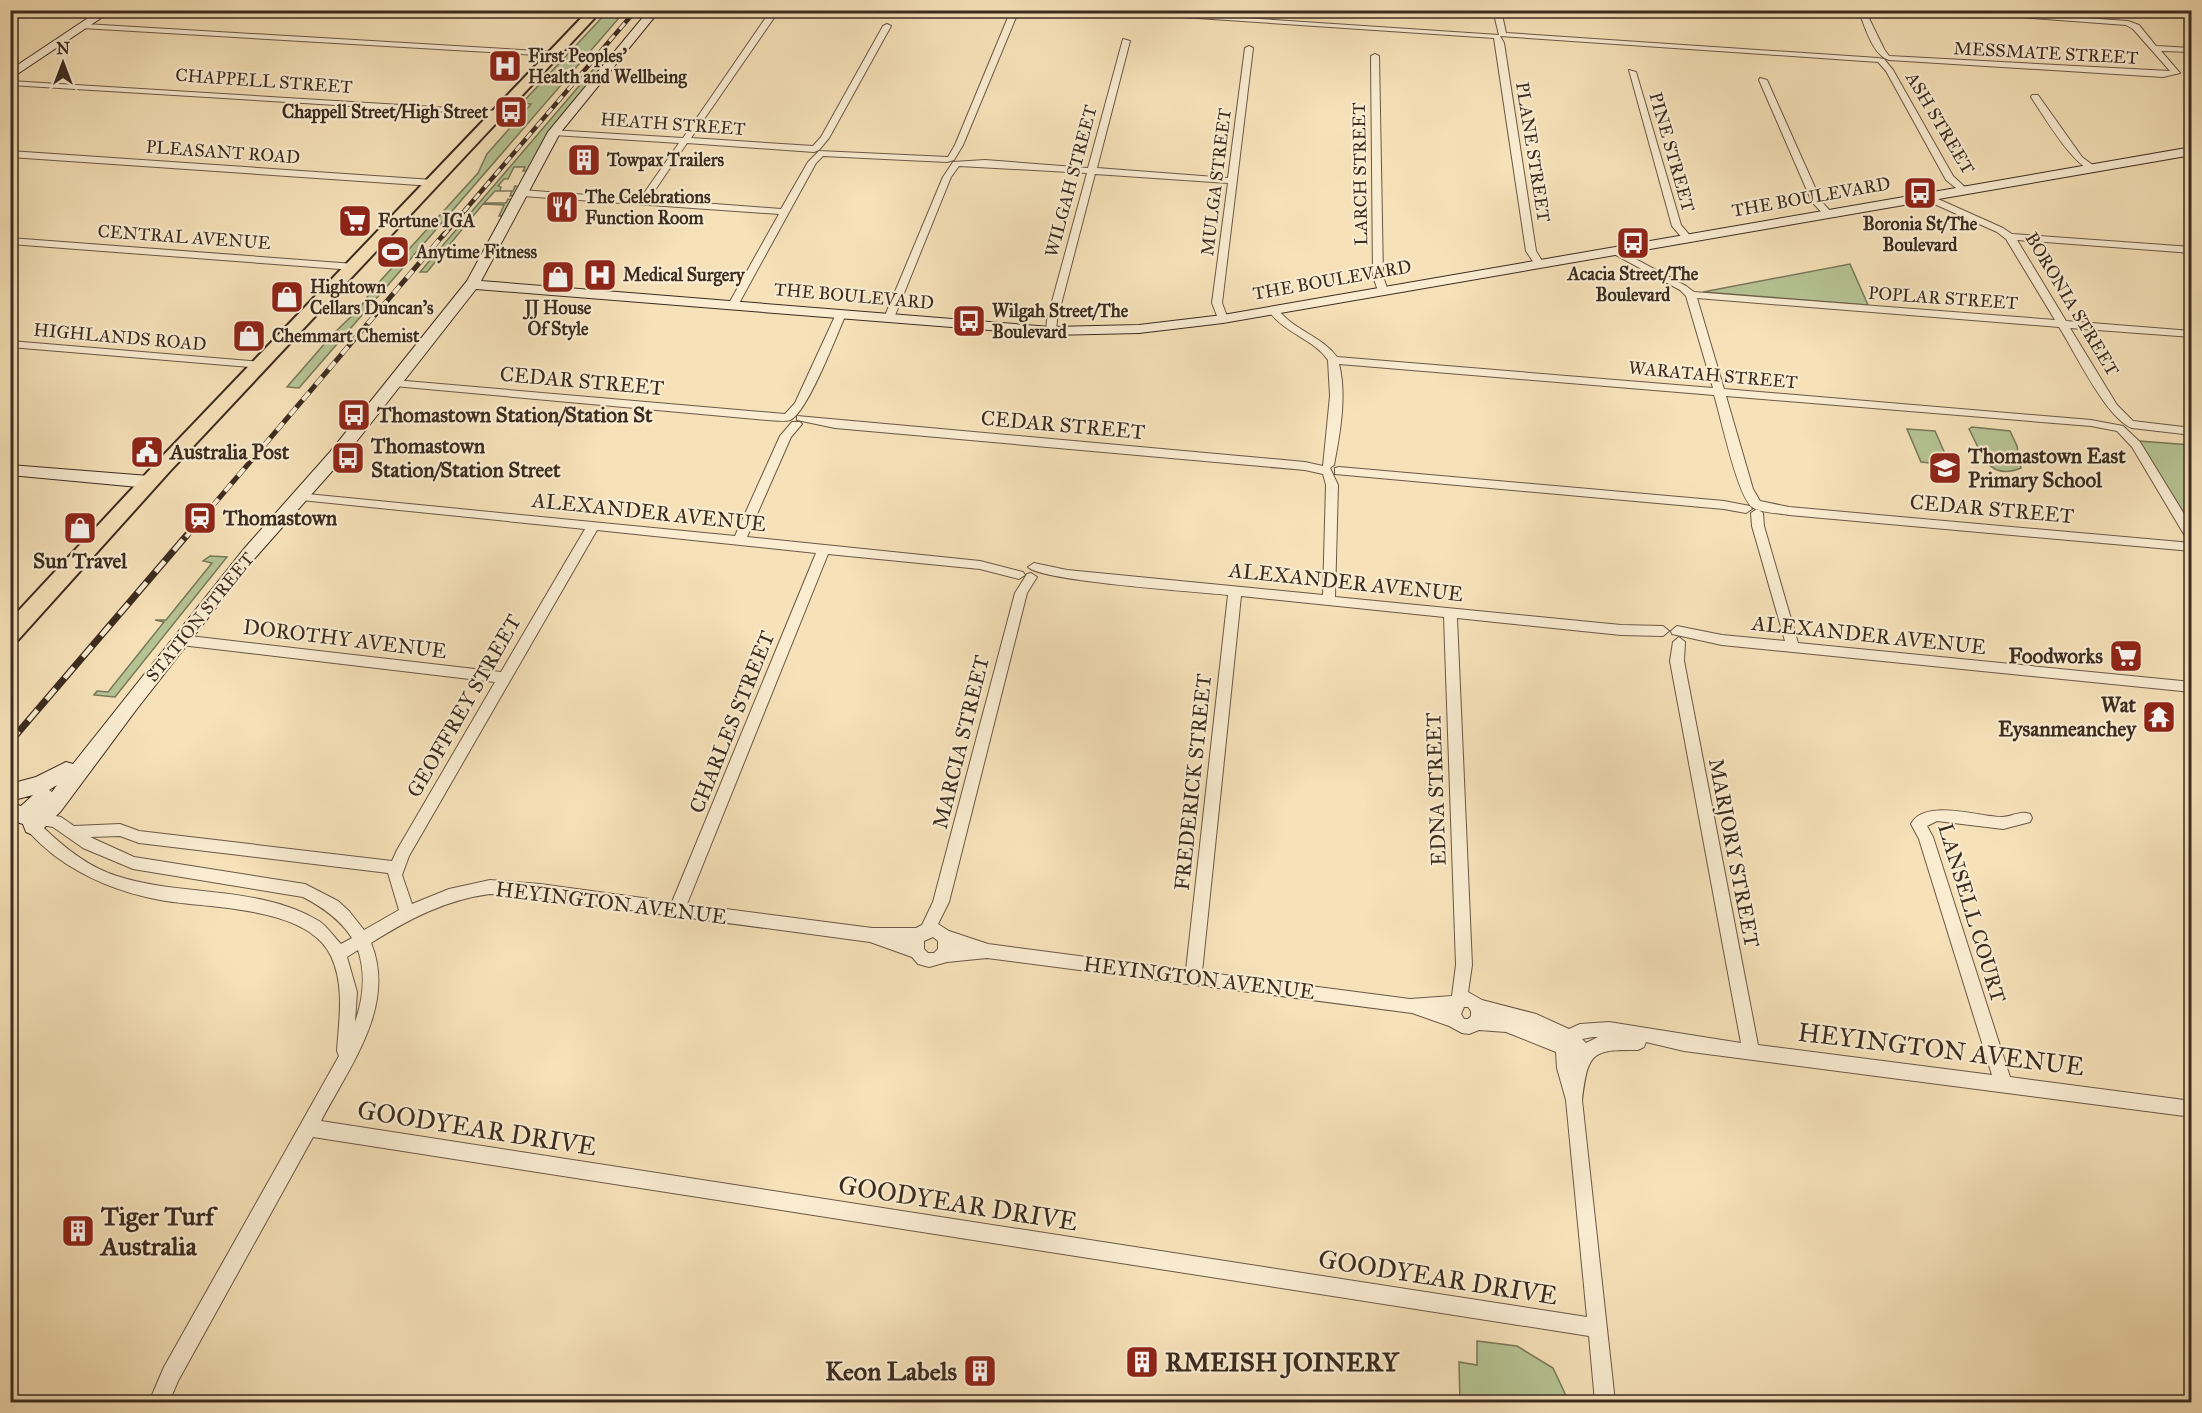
<svg xmlns="http://www.w3.org/2000/svg" width="2202" height="1413" viewBox="0 0 2202 1413" font-family="'IM FELL Great Primer',serif">
<rect width="100%" height="100%" fill="#f6e1b8"/>
<filter id="stains"><feTurbulence type="fractalNoise" baseFrequency=".00333" numOctaves="4"/><feColorMatrix values="0 0 0 0 .2 0 0 0 0 .09 0 0 0 0 .02 0 0 0 .5 -.17"/></filter>
<radialGradient id="worn" r=".72"><stop offset=".6" stop-color="#630" stop-opacity="0"/><stop offset="1" stop-color="#630" stop-opacity=".3"/></radialGradient>
<path fill="#b6c494" stroke="#78785a" stroke-width="1.5" d="M 609,10 L 625,11 L 299,388 L 287,387 L 333,334 L 359,309 L 372,290 L 478,173 L 487,154 L 531,104 L 522,103 Z
M 603,58 L 608,60 L 527,171 L 523,171 L 525,167 L 514,167 L 508,179 L 504,179 L 498,186 L 501,187 L 500,191 L 513,191 L 515,186 L 519,187 L 515,195 L 510,196 L 512,191 L 495,191 L 484,203 L 506,203 L 508,199 L 513,200 L 504,216 L 499,216 L 504,205 L 483,204 L 427,272 L 420,272 Z
M 1850,264 L 1868,305 L 1703,292 Z
M 1972,427 L 2010,431 L 2017,446 L 2021,468 C 1987,482 1981,451 1969,429 Z
M 1907,429 L 1935,431 L 1950,465 L 1921,462 Z
M 2139,441 L 2191,445 L 2191,525 Z
M 210,556 L 227,557 L 115,697 L 94,695 L 97,691 L 108,692 L 164,622 L 155,620 L 166,620 L 212,563 L 203,561 Z
M 1477,1341 L 1517,1346 L 1553,1368 L 1569,1402 L 1460,1402 L 1459,1362 L 1477,1365 Z"/>
<g fill="none" stroke-linecap="round" stroke-linejoin="round">
<defs>
<path id="street" d="M 1011,10 L 1019,10 L 963,145 L 954,160 L 947,162 L 823,156 L 816,163 L 737,307 L 733,308 L 728,305 L 779,214 L 522,196 L 517,193 L 522,190 L 640,199 L 679,143 L 554,135 L 551,134 L 551,130 L 683,138 L 767,16 L 770,16 L 774,18 L 691,138 L 813,146 L 821,137 L 883,26 L 887,24 L 891,26 L 829,138 L 819,150 L 814,152 L 687,143 L 649,199 L 781,209 L 808,162 L 819,151 L 948,157 L 955,145 Z
M 1078,10 L 1125,10 L 1499,35 L 1493,10 L 1501,10 L 1506,33 L 1878,58 L 1884,59 L 1893,70 L 1953,176 L 1968,190 L 1961,192 L 1946,180 L 1886,71 L 1878,62 L 1500,36 L 1504,43 L 1536,251 L 1544,264 L 1539,267 L 1536,266 L 1526,251 L 1494,38 Z
M 1858,10 L 1865,10 L 1884,49 L 1889,56 L 2170,71 L 2133,29 L 2126,25 L 1928,10 L 1972,10 L 2128,21 L 2139,25 L 2156,46 L 2192,48 L 2192,52 L 2161,51 L 2180,73 L 2163,77 L 1889,60 C 1872,55 1865,25 1858,10 Z
M 85,24 L 555,52 L 559,54 L 555,56 L 82,28 L 81,26 Z
M 1123,39 L 1130,41 L 1097,168 L 1228,178 L 1245,48 L 1249,46 L 1253,48 L 1222,303 L 1228,319 L 1227,321 L 1219,321 L 1212,303 L 1228,183 L 1095,174 L 1057,320 L 1056,331 L 1051,334 L 1046,331 L 1047,320 L 1087,173 L 959,166 L 951,177 L 894,318 L 893,320 L 885,320 L 884,318 L 943,177 L 953,162 L 985,160 L 1088,168 Z
M 1375,54 L 1379,56 L 1383,276 L 1388,291 L 1383,294 L 1378,291 L 1373,276 L 1371,56 Z
M 1629,70 L 1636,72 L 1681,225 L 1692,238 L 1690,240 L 1684,240 L 1672,226 Z
M 1760,78 L 1767,80 L 1821,201 L 1833,214 L 1831,216 L 1825,216 L 1812,202 L 1759,80 Z
M 10,81 L 499,111 L 503,113 L 499,115 L 10,85 Z
M 2032,95 L 2038,95 L 2082,157 L 2094,166 L 2094,170 C 2076,171 2042,113 2031,97 Z
M 10,151 L 433,180 L 437,183 L 433,186 L 10,157 Z
M 1923,195 L 1929,195 L 2003,228 L 2012,234 L 2192,247 L 2192,253 L 2017,240 L 2066,321 L 2192,331 L 2192,337 L 2070,328 L 2117,405 L 2133,421 L 2192,428 L 2192,435 L 2132,428 C 2106,418 2075,352 2059,327 L 1697,298 L 1724,389 L 2091,420 L 2123,426 L 2140,442 L 2192,527 L 2192,542 L 2188,541 L 2132,447 L 2117,431 L 2091,426 L 1726,396 L 1753,489 L 1760,501 L 1789,507 L 2192,543 L 2192,551 L 1789,515 C 1779,513 1760,513 1752,507 C 1737,495 1721,417 1714,395 L 1339,364 C 1347,395 1340,434 1334,465 L 1330,468 L 1338,485 L 1335,597 L 1621,625 L 1663,626 L 1669,631 L 1663,636 L 1621,635 L 1457,618 L 1472,965 L 1468,992 L 1482,1000 L 1536,1014 L 1569,1029 L 1580,1024 L 1609,1022 L 1741,1043 L 1670,661 L 1673,642 L 1679,637 L 1685,642 L 1684,661 L 1758,1045 L 1992,1075 L 1919,839 L 1911,824 C 1924,798 1979,817 2002,817 C 2012,817 2020,810 2030,814 L 2032,818 L 2030,822 L 2003,829 L 1937,821 L 1927,826 L 1933,837 L 2010,1077 L 2192,1101 L 2192,1117 L 1684,1051 L 1646,1042 L 1644,1047 L 1638,1050 C 1591,1049 1588,1053 1582,1100 L 1615,1402 L 1595,1402 L 1589,1336 L 313,1137 L 178,1381 L 169,1402 L 149,1402 L 164,1367 L 339,1056 L 337,1051 C 339,1020 345,986 331,956 C 307,905 208,909 160,900 C 122,893 86,879 55,856 C 43,846 28,834 21,820 L 23,816 L 35,812 L 61,817 L 74,826 L 120,824 L 139,831 L 392,861 L 397,850 L 495,682 L 181,645 L 176,643 L 175,640 L 176,637 L 181,635 L 501,672 L 585,529 L 301,500 L 297,499 L 295,496 L 297,493 L 735,536 L 780,436 L 792,422 L 800,422 L 802,424 L 791,437 L 747,537 L 980,561 L 1023,572 L 1025,575 L 1019,579 L 980,569 L 828,554 L 687,904 L 872,928 L 916,928 L 922,925 L 933,902 L 1015,593 L 1027,574 L 1031,573 L 1037,577 L 1027,593 L 949,902 L 938,924 L 949,931 L 988,944 L 1186,970 L 1228,595 C 1199,592 1040,581 1028,567 L 1034,563 L 1067,570 L 1323,595 L 1326,485 L 1323,474 L 1305,470 L 835,428 L 797,420 L 797,416 L 1305,462 L 1323,466 L 1330,396 L 1328,360 C 1314,339 1285,334 1268,310 L 1273,307 L 1277,308 C 1292,330 1321,335 1337,357 L 1713,388 L 1686,296 L 1680,290 L 1612,253 L 1612,249 L 1615,248 L 1686,286 L 1694,292 L 2055,320 L 2006,239 L 1997,232 L 1923,199 ZM 597,530 L 816,553 L 672,902 L 540,884 L 490,880 L 449,889 L 412,904 L 402,875 L 409,856 ZM 1241,596 L 1444,617 L 1456,965 L 1452,996 L 1410,999 L 1202,972 ZM 41,825 L 53,827 L 83,848 L 133,869 L 303,897 C 322,907 340,919 352,938 L 341,944 C 334,937 327,926 319,921 C 259,885 182,897 117,876 C 88,867 62,846 41,825 ZM 120,836 L 139,843 L 388,873 L 399,910 L 364,930 L 349,911 L 338,901 L 305,884 L 134,857 L 90,837 ZM 490,894 L 540,898 L 870,942 L 912,957 L 918,964 L 929,967 L 947,962 L 987,958 L 1412,1013 L 1449,1026 L 1462,1033 L 1469,1034 L 1479,1030 L 1506,1032 L 1556,1052 L 1557,1068 L 1566,1100 L 1587,1317 L 321,1121 C 349,1067 397,1006 371,943 C 409,919 445,900 490,894 ZM 933,937 L 938,941 L 938,949 L 934,953 L 928,953 L 924,949 L 924,941 ZM 358,950 C 366,974 363,1000 355,1022 L 357,992 L 347,957 ZM 1464,1007 L 1468,1007 L 1471,1011 L 1471,1016 L 1468,1019 L 1464,1019 L 1461,1014 ZM 1593,1037 L 1598,1037 L 1586,1043 L 1582,1039 Z
M 10,238 L 354,264 L 359,267 L 354,270 L 10,244 Z
M 841,311 L 846,314 C 837,334 807,414 790,420 C 784,422 774,420 767,420 L 394,386 L 389,383 L 394,380 L 785,414 L 795,403 L 836,314 Z
M 10,341 L 262,362 L 267,365 L 262,368 L 10,347 Z
M 1339,467 L 1724,501 L 1750,506 L 1752,509 L 1746,513 L 1724,509 L 1335,474 L 1335,468 Z
M 1757,509 L 1763,513 L 1764,526 L 1798,643 L 2192,682 L 2192,692 L 1722,645 L 1672,634 L 1671,631 L 1677,626 L 1722,635 L 1785,641 L 1752,526 L 1751,513 Z"/>
<path id="secondary" d="M 100,10 L 113,10 L 10,79 L 10,70 Z
M 649,10 L 660,10 L 560,133 L 481,281 L 1051,327 L 1139,325 L 1223,315 L 2192,147 L 2192,155 L 1223,323 L 1139,333 L 1051,335 L 476,289 L 342,460 L 255,558 L 136,710 L 61,811 L 40,832 L 33,835 L 26,832 L 23,824 L 10,820 L 10,803 L 21,806 L 33,795 L 10,801 L 10,784 L 36,777 L 66,762 L 73,764 L 243,550 L 330,452 L 467,281 L 548,132 ZM 57,785 L 52,792 L 49,790 Z
M 10,465 L 149,476 L 155,478 L 157,482 L 155,486 L 149,488 L 10,475 Z"/>
<path id="primary" d="M 589,10 L 602,10 L 170,471 L 18,640 L 10,642 L 10,620 L 156,463 Z"/>
</defs>
<use href="#street" stroke="#6a5846" stroke-width="2"/>
<use href="#secondary" stroke="#3b2b20" stroke-width="2"/>
<use href="#primary" stroke="#3b2b20" stroke-width="4"/>
<use href="#street" fill="#f9ecd1" fill-rule="evenodd"/>
<use href="#secondary" fill="#f9ecd1" fill-rule="evenodd"/>
<use href="#primary" fill="#f6e1b8" fill-rule="evenodd"/>
<defs>
<path id="rail-far2" d="M 443,236 L 636,10"/>
<path id="rail-far1" d="M 186,537 L 444,234"/>
<path id="rail" d="M 10,742 L 187,535"/>
</defs>
<use href="#rail-far2" stroke="#3b2b20" stroke-width="4.5"/>
<use href="#rail-far1" stroke="#3b2b20" stroke-width="5"/>
<use href="#rail" stroke="#3b2b20" stroke-width="7"/>
<use href="#rail-far2" stroke="#f9ecd1" stroke-width="3" stroke-dasharray="8" stroke-linecap="butt"/>
<use href="#rail-far1" stroke="#f9ecd1" stroke-width="4" stroke-dasharray="10" stroke-linecap="butt"/>
<use href="#rail" stroke="#f9ecd1" stroke-width="4.5" stroke-dasharray="14" stroke-linecap="butt"/>
</g>
<defs>
<symbol id="hospital-square" viewBox="-11 -11 22 22"><rect x="-9" y="-9" width="18" height="18" rx="4" fill="#8f2418" stroke="#f9ecd1"/><path d="M-5-5h3v3.5h4V-5h3V5h-3V1.5h-4V5h-3Z" fill="#fff"/></symbol>
<symbol id="bus-square" viewBox="-11 -11 22 22"><rect x="-9" y="-9" width="18" height="18" rx="4" fill="#8f2418" stroke="#f9ecd1"/><path d="M-5-6H5V4H4V6H2V4H-2V6H-4V4H-5ZM-3.5-4V0h7V-4ZM-3.5 1.2v1.5H-2V1.2ZM2 1.2v1.5H3.5V1.2Z" fill="#fff"/></symbol>
<symbol id="building-square" viewBox="-11 -11 22 22"><rect x="-9" y="-9" width="18" height="18" rx="4" fill="#8f2418" stroke="#f9ecd1"/><path d="M-4-6H4V6H1V3H-1V6H-4ZM-2.5-4.3h1.7v1.8h-1.7ZM.8-4.3h1.7v1.8H.8ZM-2.5-1h1.7V.8h-1.7ZM.8-1h1.7V.8H.8Z" fill="#fff"/></symbol>
<symbol id="restaurant-square" viewBox="-11 -11 22 22"><rect x="-9" y="-9" width="18" height="18" rx="4" fill="#8f2418" stroke="#f9ecd1"/><path d="M-5-6h1v4h1v-4h1v4h1v-4h1v5L-1.5 .5V6h-2V.5L-5-1ZM5-6V6H3V1.5H1.5Q1.5-4 5-6Z" fill="#fff"/></symbol>
<symbol id="supermarket-square" viewBox="-11 -11 22 22"><rect x="-9" y="-9" width="18" height="18" rx="4" fill="#8f2418" stroke="#f9ecd1"/><path d="M-6-5.5h2.5l.6 2H6L4.5 2H-2.5L-4.4-4H-6ZM-1.5 3.2a1.3 1.3 0 1 0 .1 0ZM3 3.2a1.3 1.3 0 1 0 .1 0Z" fill="#fff"/></symbol>
<symbol id="stadium-square" viewBox="-11 -11 22 22"><rect x="-9" y="-9" width="18" height="18" rx="4" fill="#8f2418" stroke="#f9ecd1"/><path d="M0-5a6.5 5 0 1 0 0 10a6.5 5 0 1 0 0-10ZM-3.5-1.8h7v3.6h-7Z" fill="#fff"/></symbol>
<symbol id="shop-square" viewBox="-11 -11 22 22"><rect x="-9" y="-9" width="18" height="18" rx="4" fill="#8f2418" stroke="#f9ecd1"/><path d="M-5-2.5h2.3a2.7 3.5 0 0 1 5.4 0H5L5.5 6h-11ZM-1.5-2.5h3a1.5 2.3 0 0 0-3 0Z" fill="#fff"/></symbol>
<symbol id="civic-square" viewBox="-11 -11 22 22"><rect x="-9" y="-9" width="18" height="18" rx="4" fill="#8f2418" stroke="#f9ecd1"/><path d="M-.6-6.5H3V-4.5H.6V-3L4-1V1h2V6H-6V1h2V-1L-.6-3ZM-1.2 2.5V6h2.4V2.5Z" fill="#fff"/></symbol>
<symbol id="school-square" viewBox="-11 -11 22 22"><rect x="-9" y="-9" width="18" height="18" rx="4" fill="#8f2418" stroke="#f9ecd1"/><path d="M0-5L7-2L0 1L-7-2ZM-4 1L0 2.5L4 1V4Q0 6-4 4Z" fill="#fff"/></symbol>
<symbol id="station-square" viewBox="-11 -11 22 22"><rect x="-9" y="-9" width="18" height="18" rx="4" fill="#8f2418" stroke="#f9ecd1"/><path d="M-3-6H3Q5-6 5-4V2Q5 4 3 4L4.5 6H3L1.5 4h-3L-3 6H-4.5L-3 4Q-5 4-5 2V-4Q-5-6-3-6ZM-3.5-4v3h7v-3ZM-3.5 1v1.5H-2V1ZM2 1v1.5H3.5V1Z" fill="#fff"/></symbol>
<symbol id="temple-square" viewBox="-11 -11 22 22"><rect x="-9" y="-9" width="18" height="18" rx="4" fill="#8f2418" stroke="#f9ecd1"/><path d="M0-6L5-2H3V0L6.5 2.5H4V6H1.5V3h-3V6H-4V2.5H-6.5L-3 0V-2H-5Z" fill="#fff"/></symbol>
</defs>
<g fill-rule="evenodd">
<use href="#hospital-square" x="486" y="47" width="38" height="38"/>
<use href="#bus-square" x="492" y="93" width="38" height="38"/>
<use href="#building-square" x="565" y="141" width="38" height="38"/>
<use href="#bus-square" x="1901" y="174" width="38" height="38"/>
<use href="#restaurant-square" x="543" y="188" width="38" height="38"/>
<use href="#supermarket-square" x="336" y="202" width="38" height="38"/>
<use href="#bus-square" x="1614" y="224" width="38" height="38"/>
<use href="#stadium-square" x="374" y="233" width="38" height="38"/>
<use href="#hospital-square" x="581" y="256" width="38" height="38"/>
<use href="#shop-square" x="539" y="258" width="38" height="38"/>
<use href="#shop-square" x="268" y="278" width="38" height="38"/>
<use href="#bus-square" x="950" y="302" width="38" height="38"/>
<use href="#shop-square" x="230" y="317" width="38" height="38"/>
<use href="#bus-square" x="335" y="396" width="38" height="38"/>
<use href="#civic-square" x="128" y="433" width="38" height="38"/>
<use href="#bus-square" x="329" y="439" width="38" height="38"/>
<use href="#school-square" x="1926" y="449" width="38" height="38"/>
<use href="#station-square" x="181" y="499" width="38" height="38"/>
<use href="#shop-square" x="61" y="509" width="38" height="38"/>
<use href="#supermarket-square" x="2107" y="637" width="38" height="38"/>
<use href="#temple-square" x="2140" y="698" width="38" height="38"/>
<use href="#building-square" x="59" y="1212" width="38" height="38"/>
<use href="#building-square" x="1123" y="1343" width="38" height="38"/>
<use href="#building-square" x="961" y="1352" width="38" height="38"/>
</g>
<g text-anchor="middle" dominant-baseline="central" stroke-width="4.5" stroke-linejoin="round" paint-order="stroke">
<g font-size="18" fill="#3b2b20" stroke="#f9ecd1">
<text transform="translate(2046 53) rotate(3)">MESSMATE STREET</text>
<text transform="translate(264 81) rotate(4)">CHAPPELL STREET</text>
<text transform="translate(1940 123) rotate(59)">ASH STREET</text>
<text transform="translate(673 124) rotate(4)">HEATH STREET</text>
<text transform="translate(223 152) rotate(4)">PLEASANT ROAD</text>
<text transform="translate(1533 152) rotate(81)">PLANE STREET</text>
<text transform="translate(1672 152) rotate(74)">PINE STREET</text>
<text transform="translate(1360 174) rotate(-91)">LARCH STREET</text>
<text transform="translate(1071 181) rotate(-75)">WILGAH STREET</text>
<text transform="translate(1216 182) rotate(-83)">MULGA STREET</text>
<text transform="translate(1811 197) rotate(-10)">THE BOULEVARD</text>
<text transform="translate(184 237) rotate(4)">CENTRAL AVENUE</text>
<text transform="translate(1332 280) rotate(-10)">THE BOULEVARD</text>
<text transform="translate(854 296) rotate(5)">THE BOULEVARD</text>
<text transform="translate(1943 298) rotate(4)">POPLAR STREET</text>
<text transform="translate(2072 304) rotate(59)">BORONIA STREET</text>
<text transform="translate(120 337) rotate(5)">HIGHLANDS ROAD</text>
<text transform="translate(1713 375) rotate(5)">WARATAH STREET</text>
<text transform="translate(200 617) rotate(-51)">STATION STREET</text>
</g>
<g font-size="18" font-weight="bold" fill="#3b2b20" stroke="#f9ecd1" text-anchor="start">
<text x="528" y="56">First Peoples'<tspan x="528" dy="21">Health and Wellbeing</tspan></text>
<text x="488" y="112" text-anchor="end">Chappell Street/High Street</text>
<text x="607" y="160">Towpax Trailers</text>
<text x="585" y="197">The Celebrations<tspan x="585" dy="21">Function Room</tspan></text>
<text x="378" y="221">Fortune IGA</text>
<text x="1920" y="224" text-anchor="middle">Boronia St/The<tspan x="1920" dy="21">Boulevard</tspan></text>
<text x="416" y="252">Anytime Fitness</text>
<text x="1633" y="274" text-anchor="middle">Acacia Street/The<tspan x="1633" dy="21">Boulevard</tspan></text>
<text x="623" y="275">Medical Surgery</text>
<text x="310" y="287">Hightown<tspan x="310" dy="21">Cellars Duncan's</tspan></text>
<text x="558" y="308" text-anchor="middle">JJ House<tspan x="558" dy="21">Of Style</tspan></text>
<text x="992" y="311">Wilgah Street/The<tspan x="992" dy="21">Boulevard</tspan></text>
<text x="272" y="336">Chemmart Chemist</text>
</g>
<g font-size="21" fill="#3b2b20" stroke="#f9ecd1">
<text transform="translate(582 381) rotate(5)">CEDAR STREET</text>
<text transform="translate(1063 425) rotate(5)">CEDAR STREET</text>
<text transform="translate(1992 509) rotate(5)">CEDAR STREET</text>
<text transform="translate(649 512) rotate(6)">ALEXANDER AVENUE</text>
<text transform="translate(1346 582) rotate(6)">ALEXANDER AVENUE</text>
<text transform="translate(1869 635) rotate(6)">ALEXANDER AVENUE</text>
<text transform="translate(345 639) rotate(7)">DOROTHY AVENUE</text>
<text transform="translate(464 706) rotate(-60)">GEOFFREY STREET</text>
<text transform="translate(732 722) rotate(-68)">CHARLES STREET</text>
<text transform="translate(961 742) rotate(-76)">MARCIA STREET</text>
<text transform="translate(1193 782) rotate(-84)">FREDERICK STREET</text>
<text transform="translate(1436 789) rotate(-92)">EDNA STREET</text>
<text transform="translate(1734 853) rotate(79)">MARJORY STREET</text>
<text transform="translate(611 903) rotate(7)">HEYINGTON AVENUE</text>
<text transform="translate(1972 913) rotate(73)">LANSELL COURT</text>
<text transform="translate(1199 978) rotate(7)">HEYINGTON AVENUE</text>
</g>
<g font-size="21" font-weight="bold" fill="#3b2b20" stroke="#f9ecd1" text-anchor="start">
<text x="377" y="415">Thomastown Station/Station St</text>
<text x="371" y="446">Thomastown<tspan x="371" dy="24">Station/Station Street</tspan></text>
<text x="170" y="452">Australia Post</text>
<text x="1968" y="456">Thomastown East<tspan x="1968" dy="24">Primary School</tspan></text>
<text x="223" y="518">Thomastown</text>
<text x="80" y="561" text-anchor="middle">Sun Travel</text>
<text x="2103" y="656" text-anchor="end">Foodworks</text>
<text x="2136" y="705" text-anchor="end">Wat<tspan x="2136" dy="24">Eysanmeanchey</tspan></text>
</g>
<g font-size="26" fill="#3b2b20" stroke="#f9ecd1">
<text transform="translate(1941 1049) rotate(7)">HEYINGTON AVENUE</text>
<text transform="translate(477 1128) rotate(9)">GOODYEAR DRIVE</text>
<text transform="translate(958 1203) rotate(9)">GOODYEAR DRIVE</text>
<text transform="translate(1438 1277) rotate(9)">GOODYEAR DRIVE</text>
</g>
<g font-size="26" font-weight="bold" fill="#3b2b20" stroke="#f9ecd1" text-anchor="start">
<text x="101" y="1216">Tiger Turf<tspan x="101" dy="30">Australia</tspan></text>
<text x="1165" y="1362">RMEISH JOINERY</text>
<text x="957" y="1371" text-anchor="end">Keon Labels</text>
</g>
</g>
<rect width="2202" height="1413" fill="none" stroke="#f6e1b8" stroke-width="36"/>
<rect x="12" y="12" width="2178" height="1389" fill="none" stroke="#3b2b20" stroke-width="3"/>
<rect x="18" y="18" width="2166" height="1377" fill="none" stroke="#3b2b20" stroke-width="1.5"/>
<g transform="translate(63 63)" stroke="#f9ecd1" stroke-width="4.5" paint-order="stroke">
<path d="M0-4.5L10 22L0 15L-10 22Z" fill="#3b2b20"/>
<text y="-9" font-size="16" font-weight="bold" text-anchor="middle" fill="#3b2b20">N</text>
</g>
<rect width="100%" height="100%" filter="url(#stains)"/>
<rect width="100%" height="100%" fill="url(#worn)"/>
</svg>
